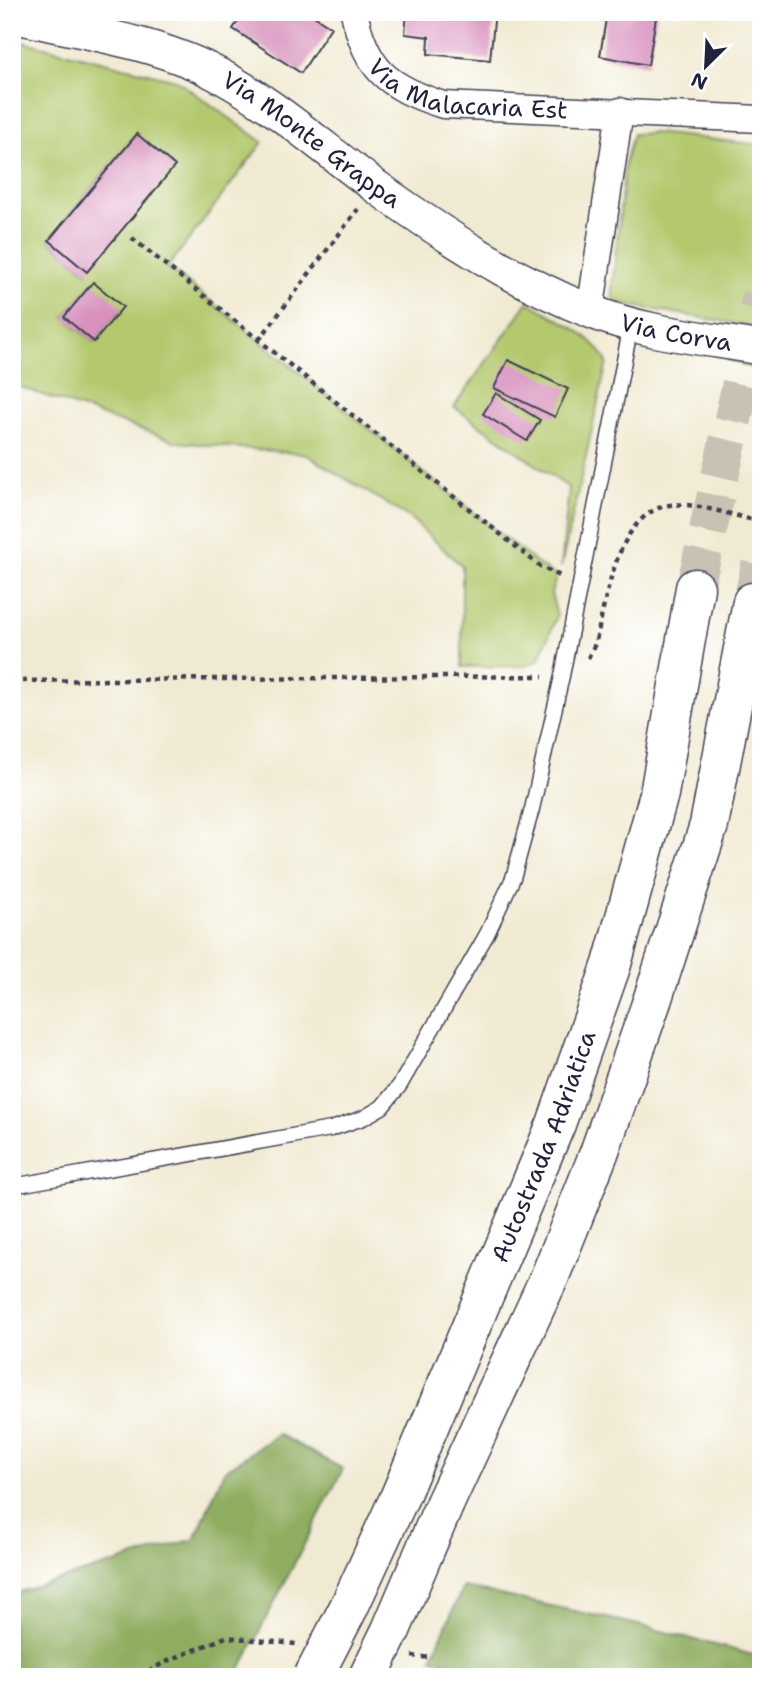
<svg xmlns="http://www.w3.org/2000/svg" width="773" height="1689" viewBox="0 0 773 1689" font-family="'Shantell Sans',sans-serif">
<rect width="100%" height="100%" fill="#fff"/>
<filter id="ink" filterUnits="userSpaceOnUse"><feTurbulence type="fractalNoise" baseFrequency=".0143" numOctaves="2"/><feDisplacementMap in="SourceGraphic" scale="14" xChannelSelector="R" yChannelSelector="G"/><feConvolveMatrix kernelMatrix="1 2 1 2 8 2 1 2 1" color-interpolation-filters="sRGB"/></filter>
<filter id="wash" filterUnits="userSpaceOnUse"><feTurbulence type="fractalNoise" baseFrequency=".00686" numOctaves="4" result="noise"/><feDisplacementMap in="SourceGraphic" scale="28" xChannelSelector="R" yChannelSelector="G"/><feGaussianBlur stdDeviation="1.57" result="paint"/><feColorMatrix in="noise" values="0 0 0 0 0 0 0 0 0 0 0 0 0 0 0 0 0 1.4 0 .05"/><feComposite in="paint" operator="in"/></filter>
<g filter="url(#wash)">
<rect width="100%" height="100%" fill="#f1ead2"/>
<path fill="#b4c96e" stroke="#6b7654" stroke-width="2" fill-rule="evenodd" d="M 12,39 L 176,80 L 263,142 L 168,267 L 540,566 L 557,576 L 551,593 L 557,616 L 539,660 L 525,666 L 462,667 L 462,566 L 410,518 L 305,454 L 177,442 L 12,384 ZM 136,134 L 137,134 L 87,272 L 49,240 ZM 93,283 L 122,308 L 94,342 L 64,317 Z
M 655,133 L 761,145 L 761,328 L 623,304 L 613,298 L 612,289 L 625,163 L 633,134 Z
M 528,302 C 555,318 593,333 607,362 L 561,567 L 569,488 L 454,407 Z"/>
<path fill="#8fad61" stroke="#58684e" stroke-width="2" d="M 278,1434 L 343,1469 L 236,1677 L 12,1677 L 12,1594 L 195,1539 L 224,1471 Z
M 463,1587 L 639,1625 L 761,1657 L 761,1677 L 498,1677 L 432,1658 Z"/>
<g id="blocks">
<path fill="#d891bd" d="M 244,12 L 260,12 L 266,16 L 268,12 L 308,12 L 331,27 L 301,73 L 233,29 Z
M 407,12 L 495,12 L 490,60 L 428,54 L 429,37 L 405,34 Z
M 607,12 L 657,12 L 648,65 L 600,56 Z
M 137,134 L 175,166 L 87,272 L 49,240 Z
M 93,282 L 123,307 L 94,342 L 64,317 Z
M 508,360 L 568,389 L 555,417 L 494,388 Z
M 496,393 L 540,420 L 527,441 L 483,414 Z"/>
</g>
</g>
<g filter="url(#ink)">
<use href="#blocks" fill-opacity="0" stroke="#414052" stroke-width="2"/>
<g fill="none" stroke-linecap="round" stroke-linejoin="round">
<path stroke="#c8c2b4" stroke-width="38" stroke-dasharray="38 19" stroke-linecap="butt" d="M 695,588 L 761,295
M 752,602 L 761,561"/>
<defs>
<path id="service" d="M 12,1184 L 24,1184 L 331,1129 L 363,1118 L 382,1107 L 400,1085 L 487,934 L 513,878 L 532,809 L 562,676 L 631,325"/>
<g id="minor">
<path id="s1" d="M 354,12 C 366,70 388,87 443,105 L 761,119"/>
<path d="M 590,312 L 620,111"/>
</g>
<g id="tertiary">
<path id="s2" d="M 12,16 C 74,30 155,42 211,71 C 271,101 321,147 375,186 C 442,234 514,281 590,311 C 643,333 704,338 761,348"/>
</g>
<g id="motorway">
<path id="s3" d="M 400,1496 L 556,1124 L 612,964 L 659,794 L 695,588"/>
<path d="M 445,1503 L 550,1276 L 599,1153 L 652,1001 L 709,825 L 752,602"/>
</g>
</defs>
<use href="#service" stroke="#414052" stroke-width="17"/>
<use href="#minor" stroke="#414052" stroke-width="29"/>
<use href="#tertiary" stroke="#414052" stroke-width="36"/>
<use href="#motorway" stroke="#414052" stroke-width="41"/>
<path stroke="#414052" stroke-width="4.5" stroke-dasharray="5 5" stroke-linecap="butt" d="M 132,238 L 540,566 L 562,577
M 259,340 L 358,209
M 588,658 L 595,644 C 608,596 617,496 687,505 C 711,508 737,516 761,522
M 12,681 L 543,676
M 412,1656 L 432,1658
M 140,1677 L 163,1663 L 226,1637 L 296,1644"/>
<use href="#service" stroke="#fff" stroke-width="14"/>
<use href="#minor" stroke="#fff" stroke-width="26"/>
<use href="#tertiary" stroke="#fff" stroke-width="33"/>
<use href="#motorway" stroke="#fff" stroke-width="38"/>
<defs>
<path id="motorway-bridge" d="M 313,1677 L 349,1607 L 400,1496
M 368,1677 L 391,1630 L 445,1503"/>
</defs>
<use href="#motorway-bridge" stroke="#414052" stroke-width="41" stroke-linecap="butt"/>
<use href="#motorway-bridge" stroke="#fff" stroke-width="38"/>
</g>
</g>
<g text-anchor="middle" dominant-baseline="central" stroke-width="5" stroke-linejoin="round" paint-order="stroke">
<g font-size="24" fill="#22223b" stroke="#fff">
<text stroke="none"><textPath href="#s1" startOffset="158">Via Malacaria Est</textPath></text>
<text stroke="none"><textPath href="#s2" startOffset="329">Via Monte Grappa</textPath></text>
<text stroke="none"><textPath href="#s2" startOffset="746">Via Corva</textPath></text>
<text stroke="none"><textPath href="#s3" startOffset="378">Autostrada Adriatica</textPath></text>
</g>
</g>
<rect width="773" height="1689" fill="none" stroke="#fff" stroke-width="42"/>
<g transform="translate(706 66) rotate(204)" stroke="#ffffff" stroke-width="5" paint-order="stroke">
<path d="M0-5L12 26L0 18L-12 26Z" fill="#22223b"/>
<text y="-10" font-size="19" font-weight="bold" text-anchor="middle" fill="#22223b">N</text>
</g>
</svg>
